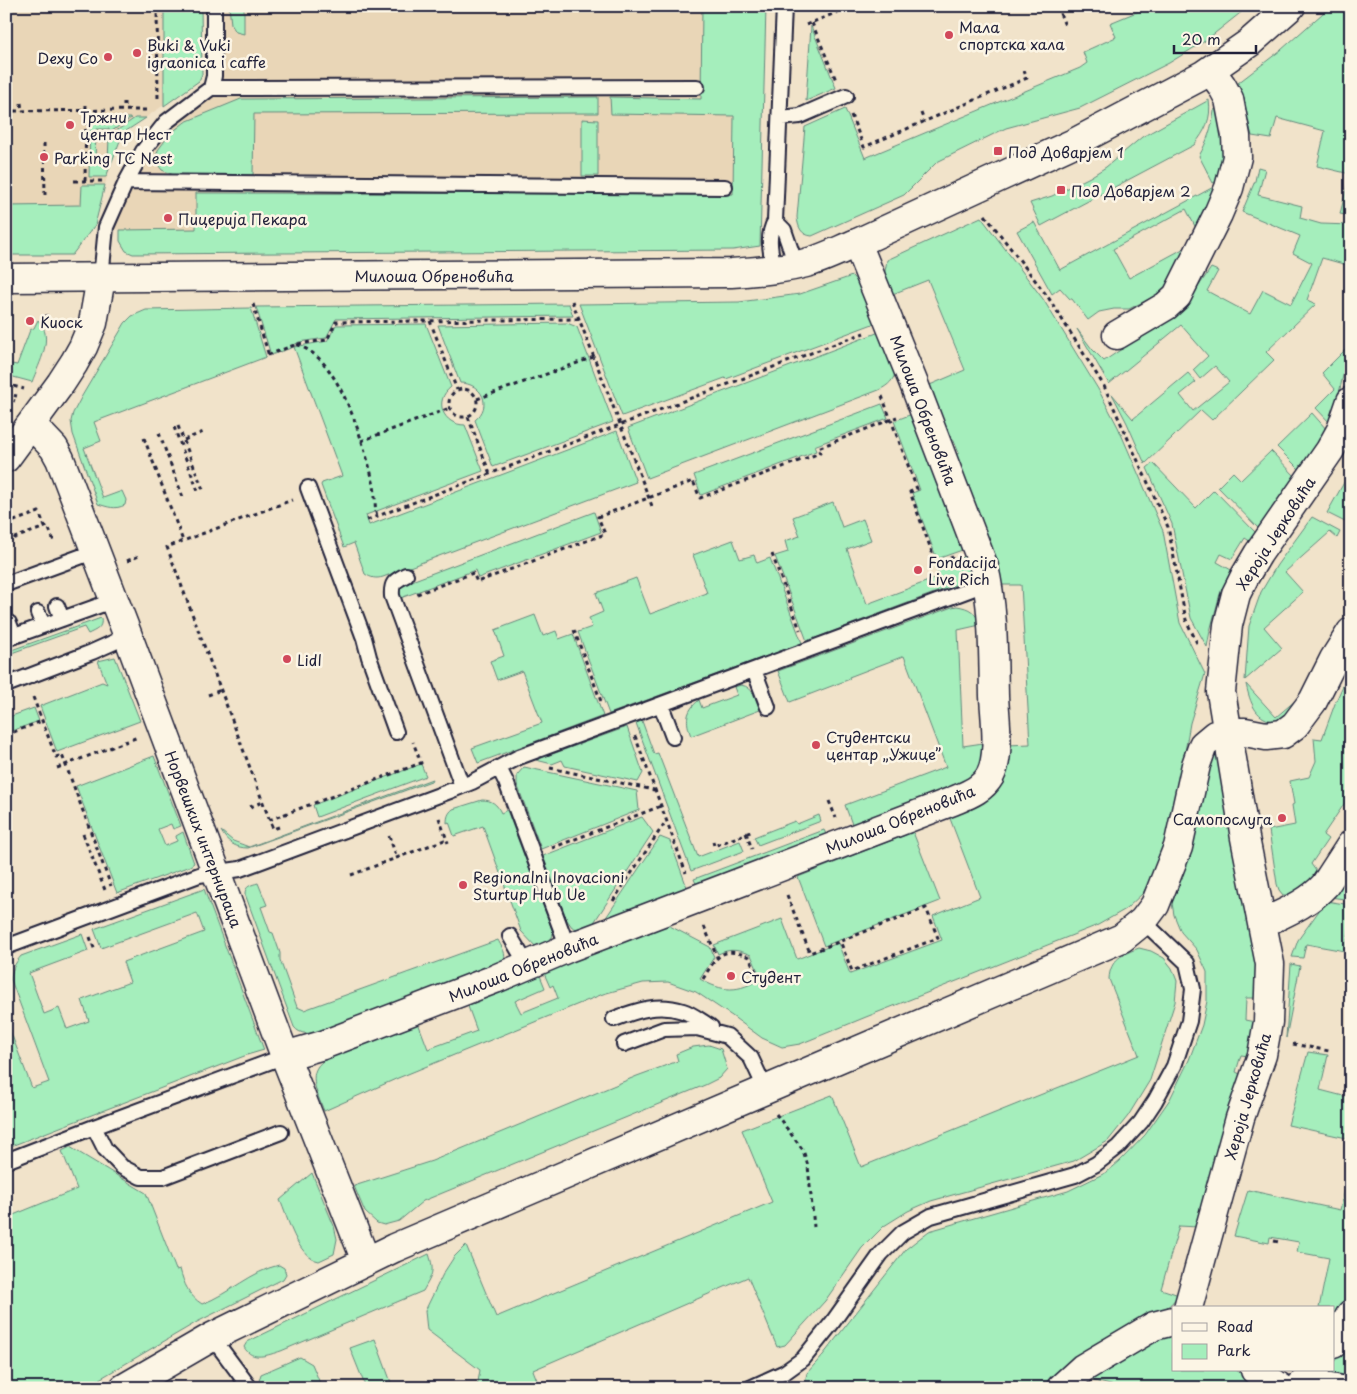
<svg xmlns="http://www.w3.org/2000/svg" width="1357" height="1394" viewBox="0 0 1357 1394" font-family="'Playpen Sans',sans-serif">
<rect width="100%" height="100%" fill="#f1e3ca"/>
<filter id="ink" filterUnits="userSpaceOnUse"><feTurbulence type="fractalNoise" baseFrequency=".02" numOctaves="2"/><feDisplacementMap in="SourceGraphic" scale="10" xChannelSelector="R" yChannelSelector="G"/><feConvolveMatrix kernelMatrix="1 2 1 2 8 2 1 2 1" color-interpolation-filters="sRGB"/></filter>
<g filter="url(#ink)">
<path fill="#e9d6b7" d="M 6,6 L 201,6 L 202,74 L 199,81 L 123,133 L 107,177 L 95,225 L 72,255 L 6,255 Z
M 223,6 L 735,6 L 733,250 L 129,253 L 123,248 L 120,241 L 120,230 L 111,228 L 147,156 L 171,126 L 223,88 Z"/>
<path fill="#a5eebc" stroke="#64887c" d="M 164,6 L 201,6 L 202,74 L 199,81 L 164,106 Z
M 229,6 L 244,6 L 244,34 L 236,32 L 231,24 Z
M 702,6 L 766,6 L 760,246 L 733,250 L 133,254 L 126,251 L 120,241 L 120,230 L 196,229 L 196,193 L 733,194 L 734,116 L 611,114 L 610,97 L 701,99 Z
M 1151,6 L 1249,6 L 1205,41 L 1169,63 L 1080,108 L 1006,128 L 937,162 L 904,195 L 812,236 C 801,235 798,227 797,217 L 805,127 L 845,109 L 865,158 L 1080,68 L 1087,63 L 1083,52 L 1116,37 L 1110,23 Z
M 1331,6 L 1351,6 L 1351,216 L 1340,214 L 1350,174 L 1317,166 L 1325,131 L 1277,118 L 1271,139 L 1252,136 L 1238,83 L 1281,50 Z
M 811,26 L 836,88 L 806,101 Z
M 598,97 L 598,113 L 254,114 L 253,176 L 176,176 L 162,170 L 155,161 L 158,150 L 170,134 L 185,122 L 241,99 Z
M 1209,100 C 1212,119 1205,131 1194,145 L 1041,226 L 1030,203 L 1052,196 L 1090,177 L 1106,167 L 1142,137 Z
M 1217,109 L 1226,149 L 1221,179 L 1213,183 L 1199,156 C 1207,142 1212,127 1214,110 Z
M 90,118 L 131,118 L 109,133 L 109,129 L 96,129 L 95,162 L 108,163 L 109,136 L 135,118 L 146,118 L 123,133 L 106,177 L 89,177 Z
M 582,119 L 598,120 L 598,176 L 582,176 Z
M 1258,167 L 1265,169 L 1258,195 L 1302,206 L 1300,218 L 1321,224 L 1351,225 L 1351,244 L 1347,265 L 1322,258 L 1307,300 L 1316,304 L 1266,352 L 1274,360 L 1212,420 L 1201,410 L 1145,464 L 1127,423 L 1112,394 L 1133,419 L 1188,373 L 1196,382 L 1180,395 L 1193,411 L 1229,382 L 1215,366 L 1200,379 L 1193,370 L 1208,356 L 1181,325 L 1109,384 L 1077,329 L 1092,349 L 1104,361 L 1177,312 L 1190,299 L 1211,268 L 1218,271 L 1207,291 L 1250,314 L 1263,290 L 1291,304 L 1312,263 L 1293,253 L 1300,236 L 1242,212 L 1255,181 Z
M 1219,184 L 1198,232 L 1186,209 L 1113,249 L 1129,278 L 1192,244 L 1168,286 L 1159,294 L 1129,309 L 1114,309 L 1099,312 L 1088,320 L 1072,299 L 1070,299 L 1060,288 L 1052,294 L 1017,231 L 1034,222 L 1060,270 Z
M 82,185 L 105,185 L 95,225 L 72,255 L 6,255 L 6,206 L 81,205 Z
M 981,217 L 1043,299 L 1098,389 L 1118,427 L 1163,531 L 1180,623 L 1205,674 L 1190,723 L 1182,769 L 1167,837 L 1154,873 L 1143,893 L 1126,909 L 1098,925 L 866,1017 L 800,1044 L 782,1047 L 762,1038 L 732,1016 L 696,992 L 668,982 L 643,983 L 603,994 L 398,1078 L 324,1111 C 317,1093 304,1070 328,1058 L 327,1054 L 417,1020 L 428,1049 L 477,1031 L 466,1001 L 539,973 L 545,988 L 515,1001 L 521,1013 L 558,998 L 553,985 L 550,987 L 543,971 L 666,924 L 710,947 L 714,957 L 700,979 C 722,992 739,993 761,978 L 751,955 C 739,950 731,948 718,954 L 714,945 L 782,919 L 797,959 L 838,943 L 850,974 L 942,940 L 933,916 L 980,897 L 949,816 C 965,809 994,803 1001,784 C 1005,772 1006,757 1008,745 L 1030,744 L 1021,585 L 1001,585 L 951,456 L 959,453 L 953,439 L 945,442 L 925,387 L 965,370 L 928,280 L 890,295 L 884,277 L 887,260 Z
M 852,276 L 862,287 L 878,322 L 726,379 L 725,378 L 622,416 L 579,304 L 739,302 L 800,294 Z
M 569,304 L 573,316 L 336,319 L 326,338 L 299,342 L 294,345 L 294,347 L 327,341 L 336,325 L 426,324 L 451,387 C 433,401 443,425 465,425 L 483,471 L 366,515 L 369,525 L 617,431 L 636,482 L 383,577 C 376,579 371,578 365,574 L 354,543 L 344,547 L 321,485 L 322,483 L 342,476 L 294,347 L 271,355 L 256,307 Z
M 251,308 L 266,357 L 94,422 L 101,441 L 84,448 L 103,498 L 122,491 L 126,500 L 125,505 C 115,510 108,507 98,504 L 73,434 L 71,421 L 73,413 L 82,396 L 125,323 L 132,316 L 146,310 Z
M 38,320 C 55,337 39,363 32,382 L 6,375 L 6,363 L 17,365 L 30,330 L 34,328 Z
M 567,323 L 577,327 L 613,422 L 493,467 L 475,420 C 493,406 482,383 460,383 L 438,325 Z
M 882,331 L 896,370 C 894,380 889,385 879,390 L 647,478 L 628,428 Z
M 1350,345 L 1337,402 L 1330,423 L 1316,408 L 1335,389 L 1322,373 Z
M 882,404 L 888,418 L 814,446 L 816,451 L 701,495 L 694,475 Z
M 917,412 L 965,549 L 937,559 L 912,493 L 920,490 L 894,421 Z
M 1312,413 L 1327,430 L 1301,471 L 1277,447 Z
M 1271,451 L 1296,477 L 1260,530 L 1218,487 L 1233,472 L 1241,480 Z
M 1153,463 L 1196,508 L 1214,490 L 1257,534 L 1251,542 L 1245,538 L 1232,559 L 1221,554 L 1217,562 L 1233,571 L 1220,594 L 1210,631 L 1207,647 L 1191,618 L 1172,524 L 1147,468 Z
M 1351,470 L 1351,512 L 1345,522 L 1327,513 Z
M 833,502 L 842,527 L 863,519 L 871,540 L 847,549 L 867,604 L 939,577 L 936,567 L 966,556 L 973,574 L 964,582 L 958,584 L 807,641 L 775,556 L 788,552 L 785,541 L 800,536 L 793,517 Z
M 594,512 L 601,532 L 478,578 L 475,570 L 398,599 L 400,588 L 409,582 Z
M 1312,517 L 1340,532 L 1337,538 L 1330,532 L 1285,572 L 1303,592 L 1264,627 L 1282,648 L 1245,680 L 1249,626 L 1261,592 L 1277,565 Z
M 733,540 L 740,559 L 754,555 L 757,563 L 770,558 L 802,643 L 609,714 L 578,632 L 592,627 L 589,618 L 603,612 L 596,593 L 636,578 L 650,614 L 707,593 L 693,555 Z
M 957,606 C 970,608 976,612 980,625 L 958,630 L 963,746 L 983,743 C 983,763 981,769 966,782 L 853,827 L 845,805 L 946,767 L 904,656 L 849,677 L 850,679 L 790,702 L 778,671 L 952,607 Z
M 535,615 L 543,636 L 556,631 L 559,639 L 573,634 L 603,716 L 478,763 L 472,748 L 542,723 L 522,671 L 497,680 L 490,661 L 504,656 L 495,630 Z
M 101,618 C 103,628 96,630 88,634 L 84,627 L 6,655 L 6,652 Z
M 115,657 L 140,721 L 57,752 L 40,706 L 102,682 L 107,684 L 98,661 Z
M 1351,668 L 1351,794 L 1323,835 L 1328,839 L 1311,864 L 1319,875 L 1294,895 L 1283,895 L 1279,890 L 1277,884 L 1269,830 L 1295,825 L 1292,805 L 1294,804 L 1290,781 L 1309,777 L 1316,761 L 1314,738 L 1322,739 L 1336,701 Z
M 1246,684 L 1276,717 L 1296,700 L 1298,702 C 1292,708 1287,716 1280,719 C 1277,722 1273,721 1269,720 C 1254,716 1249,698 1246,684 Z
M 741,685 C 754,687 755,699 760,710 L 691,736 C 685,720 686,711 699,700 L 702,708 L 737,695 L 734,687 Z
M 34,708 L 39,721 L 6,733 L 6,718 Z
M 642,721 L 654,754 L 658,753 L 698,857 L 740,841 L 744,851 L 691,871 L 636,723 Z
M 627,727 L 643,773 L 638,782 L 565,766 L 562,760 L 552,764 L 536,760 Z
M 1215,755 L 1218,755 L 1257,965 L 1256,998 L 1246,998 L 1245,1020 L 1255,1022 L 1248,1056 L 1241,1055 L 1236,1072 L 1242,1075 L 1198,1227 L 1179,1226 L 1161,1289 L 1179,1295 L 1170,1305 L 1142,1324 L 1071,1365 L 1044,1388 L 806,1388 L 805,1382 L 807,1373 L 823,1355 L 906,1249 L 929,1231 L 1068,1191 L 1107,1172 L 1120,1161 L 1145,1135 L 1170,1099 L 1189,1060 L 1202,1025 L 1207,1001 L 1207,972 L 1197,950 L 1181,932 L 1174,915 L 1172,903 L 1183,874 L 1190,849 L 1208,765 Z
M 154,756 L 181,826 L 173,829 L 171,824 L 158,829 L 165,846 L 177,841 L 176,836 L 183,832 L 194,863 L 190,866 L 117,893 L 76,786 Z
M 421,764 L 426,776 L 317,817 L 313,805 Z
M 524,767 L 637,791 L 639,810 L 541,849 L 517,784 L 517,775 Z
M 432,779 L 431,781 L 248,848 C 235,848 227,842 221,831 L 233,841 L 249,847 Z
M 482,800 C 492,800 497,804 501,813 L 507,810 L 553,932 C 553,942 545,944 537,948 L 521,931 L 483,826 L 454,836 L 449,822 L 447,823 C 447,817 448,813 453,809 Z
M 819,815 L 821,821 L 758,845 L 754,837 L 795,821 L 797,824 Z
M 642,817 L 653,832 L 591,927 L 582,931 L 572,927 L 567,920 L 543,856 Z
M 824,830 L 827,836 L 697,886 L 694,879 Z
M 913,832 L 940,901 L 824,946 L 798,877 Z
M 660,837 L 670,841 L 688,890 L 603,922 Z
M 1351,873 L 1351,900 L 1330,897 Z
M 258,883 L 267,905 L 261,907 L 270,932 L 273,933 L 280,953 L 280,960 L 297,1007 L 304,1010 L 498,940 C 502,948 509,956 501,964 L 319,1032 C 310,1034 300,1035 294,1027 L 245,894 C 245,886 251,885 258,883 Z
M 204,889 L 264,1050 L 247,1055 L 6,1148 L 6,1020 L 32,1088 L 49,1082 L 11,980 C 11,971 15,963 21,956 L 82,934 L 88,951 L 29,973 L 44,1014 L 59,1008 L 67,1029 L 89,1021 L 82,1000 L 130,982 L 123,962 L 204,932 L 197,913 L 101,948 L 94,929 Z
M 1326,901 L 1351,905 L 1351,919 L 1345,951 L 1306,944 L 1303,958 L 1292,957 L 1298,940 Z
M 1139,948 L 1151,951 L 1164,958 L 1172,968 L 1177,981 L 1175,1002 L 1150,1080 L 1128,1116 L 1108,1141 L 1074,1161 L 931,1201 L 908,1211 L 884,1226 L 862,1248 L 825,1301 L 785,1345 L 777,1347 L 748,1277 L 533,1370 L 540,1388 L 477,1388 L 480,1370 L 427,1330 L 425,1311 L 443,1274 L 454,1257 L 466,1245 L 496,1317 L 772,1202 L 742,1130 L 832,1095 L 861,1167 L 1139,1055 L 1109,979 C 1110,959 1123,954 1139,948 Z
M 1291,964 L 1300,966 L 1286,1038 Z
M 709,1045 L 721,1049 L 727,1069 L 719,1078 L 705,1085 L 423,1201 L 399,1221 L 384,1225 L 377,1223 L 365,1212 L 354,1186 L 432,1161 L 637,1076 L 678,1061 L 676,1054 L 693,1047 Z
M 1308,1052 L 1328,1055 L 1320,1090 L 1351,1098 L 1351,1139 L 1288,1125 Z
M 70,1147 L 146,1193 L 176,1270 L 180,1269 C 184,1284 189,1296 202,1304 C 229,1294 252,1271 279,1265 L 284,1268 L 286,1274 L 283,1279 L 197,1322 L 84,1388 L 6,1388 L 6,1218 L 77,1189 L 62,1151 Z
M 1351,1166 L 1351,1292 L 1333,1328 L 1333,1308 L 1319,1308 L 1329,1258 L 1297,1252 L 1299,1242 L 1270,1237 L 1269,1243 L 1234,1236 L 1248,1190 L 1340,1210 Z
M 312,1173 L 334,1226 L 337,1239 L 334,1254 L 319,1261 C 297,1257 288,1218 280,1200 Z
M 429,1254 C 435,1272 432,1275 423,1291 L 281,1351 C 268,1355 252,1362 244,1347 L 247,1342 Z
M 1173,1332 L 1173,1370 L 1236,1370 L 1261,1388 L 1123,1388 L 1086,1379 L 1089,1375 Z
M 1351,1334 L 1351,1378 L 1327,1374 L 1329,1370 L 1333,1370 L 1333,1364 Z
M 375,1339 L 392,1385 L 386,1388 L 366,1388 L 350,1348 Z
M 300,1357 L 312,1364 L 322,1388 L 263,1388 L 259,1381 L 261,1374 Z"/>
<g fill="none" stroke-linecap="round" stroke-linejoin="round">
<defs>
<path id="lane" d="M 211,88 L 697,87
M 780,118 L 800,116 L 846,96
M 126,182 L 725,187
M 775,221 L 784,230 L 796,265
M 774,269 C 771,252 766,237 775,221 L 784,6
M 101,278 L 106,227 L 126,182 L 143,151 L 166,122 L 211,88 L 214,76 L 214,6
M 308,488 L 364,638 L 369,657 L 396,732
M 406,575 C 395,581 391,582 392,596 L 462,786
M 6,584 L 96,551
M 57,606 L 62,619
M 38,613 L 43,625
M 9,623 L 14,636
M 6,639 L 115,600
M 754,670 L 768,707
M 6,685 L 92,652 L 128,636
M 661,705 L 673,737
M 499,768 L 506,782 L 568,948
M 510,936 L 527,965
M 6,947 L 199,875 L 240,869 L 450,791 L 472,782 L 519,757 L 988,583
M 614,1019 C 638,1010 658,1003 683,1011 C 693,1014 702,1022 711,1027
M 624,1044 L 664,1029 L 697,1028 L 727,1036 L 751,1058 L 766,1090
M 281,1132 L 163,1177 L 141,1177 L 122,1167 L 105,1149 L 94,1127 L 285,1056
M 6,1161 L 94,1127
M 212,1337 L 250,1388
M 1309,1377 L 1351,1385
M 750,1388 L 785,1372 L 803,1359 L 832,1323 L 881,1254 L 903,1232 L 931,1216 L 1075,1175 L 1096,1164 L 1118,1147 L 1141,1122 L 1155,1101 L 1174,1066 L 1189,1021 L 1193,989 L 1187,963 L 1143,921"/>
<path id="street" d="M 1117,335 L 1166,306 L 1177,296 L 1218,214 L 1229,188 L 1237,157 L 1236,136 L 1229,99 L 1222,86 L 1211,71
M 31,424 L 54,448 L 60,459 L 128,636 L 285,1056 L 366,1261
M 6,458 L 61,383 L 74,363 L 83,347 L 93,323 L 101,278
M 1263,923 C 1284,913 1309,903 1325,885 L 1351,845
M 285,1056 L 323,1045 L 495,979 L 568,948 L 953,801 C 967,795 982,790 990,776 C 1001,755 995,719 994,696 C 993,653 994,609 984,567 L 914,384 L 857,243
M 1188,1308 L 1240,1118 L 1262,1055 L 1268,1022 L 1270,964 L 1245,838 L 1221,692 L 1228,625 L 1236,594 L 1245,576 L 1258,554 L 1330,450 L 1341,430 L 1351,401
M 1333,1344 L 1351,1314
M 1255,1370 L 1281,1388
M 124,1388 L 212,1337 L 394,1248 L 1122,938 L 1143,921 L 1155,905 L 1178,847 L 1196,765 L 1203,745 L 1215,735 L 1229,732 L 1245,732 L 1266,736 L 1283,734 L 1295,725 L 1313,701 L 1334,659 L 1351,632
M 1061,1388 L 1083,1368 L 1154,1326 L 1173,1321
M 1299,1388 L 1315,1370"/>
<path id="secondary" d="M 6,278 L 731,273 C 759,271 787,269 813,261 C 828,256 842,249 857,243 L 1076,142 L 1203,75 L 1249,43 L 1291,6"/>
</defs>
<use href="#lane" stroke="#22223b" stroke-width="18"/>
<use href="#street" stroke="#22223b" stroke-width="31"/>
<use href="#secondary" stroke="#22223b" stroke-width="31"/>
<path stroke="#22223b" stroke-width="3" stroke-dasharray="4 4" stroke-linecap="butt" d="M 157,6 L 158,101
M 1057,6 L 1066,28
M 812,23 L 836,80
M 806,25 L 852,6
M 124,102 L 124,110
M 21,103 L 22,111
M 6,111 L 148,110
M 921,113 L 924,121
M 851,115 L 864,147 L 1027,78 L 1024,71
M 44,143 L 45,195
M 74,181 L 103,181
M 85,181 L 86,102
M 985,215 L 1048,297 L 1104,386 L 1168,527 L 1186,620 L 1197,643
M 572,301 L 652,506
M 253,304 L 269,356
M 44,317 L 50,315
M 430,321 L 457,390
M 297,344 C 302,347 307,349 311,352 C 343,373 366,449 374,486 C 376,496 374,507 377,516
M 268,355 L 297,344 L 327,340 L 336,322 L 579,319
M 6,384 L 24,389
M449 403a14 14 0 1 1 28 0a14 14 0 1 1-28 0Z
M 6,394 L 17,396
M 882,396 L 917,489 L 910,492 L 936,563
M 6,398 L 15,401
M 477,399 L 594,357
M 468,417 L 490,474
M 178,426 L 204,492
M 174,427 L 199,494
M 159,433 L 184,500
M 144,438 L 183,541
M 184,440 L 206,431
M 361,441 L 450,408
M 367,520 L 864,333
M 6,524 L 39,512 L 45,527
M 6,541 L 48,526 L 55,544
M 772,554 L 800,630
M 127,561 L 139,556
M 935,564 L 953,557
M 417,594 L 473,573 L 477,582 L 605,534 L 598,517 L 693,481 L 700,498 L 820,453 L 818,448 L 897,417
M 574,630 L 602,704
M 208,695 L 221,690
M 33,697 L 56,757 L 62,755 L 111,886
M 6,735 L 42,721
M 635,736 L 686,873
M 57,768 L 138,737
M 550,768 L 654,790
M 829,801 L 836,818
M 250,807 L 263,802
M 439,818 L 448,843
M 269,820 L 421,763 L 413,742
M 279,827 L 273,829 L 167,547 L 292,500
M 746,833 L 752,849
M 83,834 L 105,890
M 389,836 L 397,858
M 713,841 L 714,846 L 753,831
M 552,848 L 661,806
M 351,875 L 447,839
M 787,895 L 810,953 L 926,908 L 938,938 L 852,971 L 840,941
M 613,901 L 666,821
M 704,926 L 717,957
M 90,937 L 95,951
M 703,979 C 716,957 722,945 749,957 L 758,976
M 1293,1044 L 1329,1051
M 776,1114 L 803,1150 L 808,1166 L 814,1227
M 1274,1241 L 1279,1242
M 91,1388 L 97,1384"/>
<use href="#lane" stroke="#fcf5e5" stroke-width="14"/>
<use href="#street" stroke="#fcf5e5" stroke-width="28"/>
<use href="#secondary" stroke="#fcf5e5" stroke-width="28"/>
</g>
</g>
<g fill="#d1495b" stroke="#fcf5e5" stroke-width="2">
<circle cx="949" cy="35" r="5"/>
<circle cx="137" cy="53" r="5"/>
<circle cx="108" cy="57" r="5"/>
<circle cx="70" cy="125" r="5"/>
<rect x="993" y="146" width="10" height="10" rx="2.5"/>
<circle cx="44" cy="157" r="5"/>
<rect x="1056" y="185" width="10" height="10" rx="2.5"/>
<circle cx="168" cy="218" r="5"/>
<circle cx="30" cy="321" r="5"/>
<circle cx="918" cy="570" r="5"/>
<circle cx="287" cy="659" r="5"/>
<circle cx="816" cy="745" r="5"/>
<circle cx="1282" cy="818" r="5"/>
<circle cx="463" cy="885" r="5"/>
<circle cx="731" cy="976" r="5"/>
</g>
<g text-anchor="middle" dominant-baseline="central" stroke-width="5" stroke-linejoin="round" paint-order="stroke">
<g font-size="15" fill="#22223b" stroke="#fcf5e5" text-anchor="start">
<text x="959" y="26">Мала<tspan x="959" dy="17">спортска хала</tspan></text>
<text x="147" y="44">Buki &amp; Vuki<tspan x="147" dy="17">igraonica i caffe</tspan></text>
<text x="98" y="57" text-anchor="end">Dexy Co</text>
<text x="80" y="116">Тржни<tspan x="80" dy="17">центар Нест</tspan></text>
<text x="1008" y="151">Под Доварјем 1</text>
<text x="54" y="157">Parking TC Nest</text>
<text x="1071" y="190">Под Доварјем 2</text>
<text x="178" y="218">Пицерија Пекара</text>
<text x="40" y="321">Киоск</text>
<text x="928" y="561">Fondacija<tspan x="928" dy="17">Live Rich</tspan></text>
<text x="297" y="659">Lidl</text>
<text x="826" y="736">Студентски<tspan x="826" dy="17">центар „Ужице”</tspan></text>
<text x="1272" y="818" text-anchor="end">Самопослуга</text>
<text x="473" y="876">Regionalni Inovacioni<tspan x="473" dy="17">Sturtup Hub Ue</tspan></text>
<text x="741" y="976">Студент</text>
</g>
<g font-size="15" fill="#22223b" stroke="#fcf5e5">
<text x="434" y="275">Милоша Обреновића</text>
<text transform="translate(924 410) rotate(69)">Милоша Обреновића</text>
<text transform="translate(1275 533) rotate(-57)">Хероја Јерковића</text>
<text transform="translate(900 819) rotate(-22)">Милоша Обреновића</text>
<text transform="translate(204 839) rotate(69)">Норвешких интернираца</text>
<text transform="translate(523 967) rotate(-22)">Милоша Обреновића</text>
<text transform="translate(1247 1096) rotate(-74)">Хероја Јерковића</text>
</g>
</g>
<rect width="1357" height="1394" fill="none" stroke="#fcf5e5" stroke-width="25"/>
<rect x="12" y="12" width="1332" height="1369" fill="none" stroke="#22223b" stroke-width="2" filter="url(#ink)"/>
<rect x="1172" y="1306" width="162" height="65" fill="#fcf5e5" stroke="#a5a1a1"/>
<rect x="1182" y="1323" width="25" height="8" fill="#fcf5e5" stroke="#a5a1a1"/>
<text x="1217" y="1332" font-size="15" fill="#22223b">Road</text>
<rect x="1182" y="1344" width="25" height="15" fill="#a5eebc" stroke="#a5a1a1"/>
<text x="1217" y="1356" font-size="15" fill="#22223b">Park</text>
<path d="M1174 45v8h82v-8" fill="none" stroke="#22223b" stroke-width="2.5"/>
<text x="1182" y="45" font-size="15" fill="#22223b" stroke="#fcf5e5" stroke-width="4" paint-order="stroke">20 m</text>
</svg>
